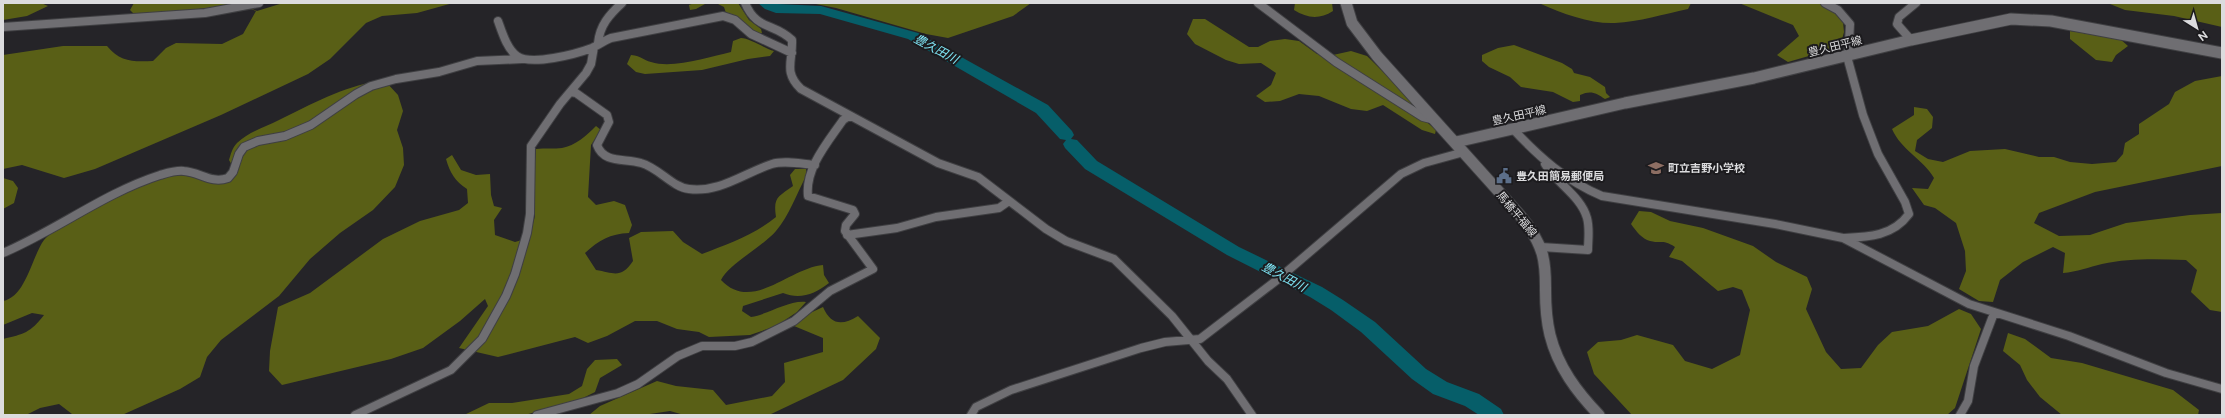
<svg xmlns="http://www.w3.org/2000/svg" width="2225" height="418" viewBox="0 0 2225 418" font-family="'Public Sans','Noto Sans JP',sans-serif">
<rect width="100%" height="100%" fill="#252428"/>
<path fill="#595f16" d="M 3,3 L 41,3 L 48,6 L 27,16 L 3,20 Z
M 134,3 L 247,3 L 242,5 L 257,11 L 283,3 L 453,3 L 417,13 L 382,16 L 366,23 L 330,59 L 308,74 L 221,115 L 95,169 L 64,178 L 22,165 L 3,169 L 3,55 L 63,46 L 107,46 C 120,62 133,62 153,61 L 166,48 L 176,43 L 222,44 L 243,34 L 256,11 L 241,5 L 135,15 L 130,10 Z
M 694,3 L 738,3 L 749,20 L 761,29 L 762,33 L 755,33 L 726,13 L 724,7 L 718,4 L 705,4 L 696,9 L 690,10 L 689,5 Z
M 811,3 L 1031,3 L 1013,16 L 948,38 L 926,34 L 836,8 Z
M 1295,3 L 1332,3 L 1333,11 C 1319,20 1307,18 1294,10 Z
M 1543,3 L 1691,3 L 1688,9 C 1664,14 1639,22 1615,23 C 1591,24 1563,14 1541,4 Z
M 1739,3 L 1819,3 L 1834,12 L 1843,22 L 1844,32 L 1840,47 L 1788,62 L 1777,55 L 1799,36 L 1793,25 Z
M 2117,3 L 2222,3 L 2222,27 L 2174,16 L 2125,10 L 2110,4 Z
M 1193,19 L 1205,19 L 1249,47 L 1258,47 L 1270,41 L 1285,39 L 1299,41 L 1317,54 L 1333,55 L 1351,51 L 1367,56 L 1419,107 L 1422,118 L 1436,130 L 1435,134 L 1422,130 L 1383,105 L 1367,111 L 1351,109 L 1319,96 L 1299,94 L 1280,101 L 1265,102 L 1256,96 L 1271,85 L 1276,73 L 1261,63 L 1239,64 L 1226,60 L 1195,44 L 1187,34 Z
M 2070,31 L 2119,38 L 2128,46 L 2116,55 L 2112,62 L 2096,60 L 2070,39 Z
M 741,38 C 749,38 764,48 774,51 L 770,56 L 748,59 L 702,70 L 645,74 L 636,72 L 627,64 L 631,55 C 642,56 643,60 651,62 C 673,69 709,57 731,52 L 733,41 Z
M 1514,45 L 1562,63 L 1572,69 L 1574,73 L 1590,77 L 1605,87 L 1606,93 L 1610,97 L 1605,99 C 1596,93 1591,90 1580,95 L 1580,101 L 1573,102 L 1553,92 L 1521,87 L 1510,77 L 1489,67 L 1482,61 L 1482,55 L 1498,48 Z
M 2222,76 L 2222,166 L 2095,192 L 2039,213 L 2034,223 L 2059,236 L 2090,235 L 2126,223 L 2190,215 L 2222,213 L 2222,312 L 2210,310 L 2191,292 L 2197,270 L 2186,260 C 2158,259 2129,258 2102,264 C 2089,267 2077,272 2063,273 L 2065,253 L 2053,247 L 2023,262 L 2000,280 L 1993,302 L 1979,301 L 1959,289 L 1966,271 L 1965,251 L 1956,223 L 1935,208 L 1924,205 L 1912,188 L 1928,189 L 1934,178 C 1923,159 1901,150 1892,129 L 1914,115 L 1914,107 L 1927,109 L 1933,117 L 1932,128 L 1917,140 L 1915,151 L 1928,159 L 1943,162 L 1970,151 L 2005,149 L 2039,157 L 2054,157 L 2070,162 L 2092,164 L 2116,162 L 2123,154 L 2125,143 L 2139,134 L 2139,124 L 2169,104 L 2175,92 L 2195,81 Z
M 378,81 L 386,82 L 398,95 L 403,111 L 397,130 L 403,148 L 404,165 L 395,187 L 373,210 L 340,233 L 310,259 L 279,296 L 221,340 L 207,357 L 200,377 L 180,389 L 122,415 L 70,415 L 72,414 L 59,404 L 40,408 L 26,415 L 3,415 L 3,339 C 24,334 30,333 44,315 L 32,313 L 3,325 L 3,301 C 26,297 32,256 44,240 C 53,229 101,198 115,192 C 127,187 161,176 174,175 C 188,174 201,180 215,183 L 235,171 L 229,160 C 231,154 232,148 237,143 C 249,132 265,127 279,120 C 312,104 342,87 378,81 Z
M 596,126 L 601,130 L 591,145 L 588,197 L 596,205 L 614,201 L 625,205 L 632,225 L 629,233 C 610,234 599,240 585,253 L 596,270 C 614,273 621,279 633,261 L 629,238 L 641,232 L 673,231 L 683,242 L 702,254 C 728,244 754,235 776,217 C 773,197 778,197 793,186 L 790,175 L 795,169 L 806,169 L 806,176 C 797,193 789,216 776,231 C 762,247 729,264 721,280 C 752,313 789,268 823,265 L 824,275 L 829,283 C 815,294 800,300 783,293 L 743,306 L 742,311 L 751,317 C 769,314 789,300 806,302 L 797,312 L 776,326 L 750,335 L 709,337 L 699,332 L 677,329 L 657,321 L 635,321 L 607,336 L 588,343 L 575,337 L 498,357 L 459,348 L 488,306 L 485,299 L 460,321 L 423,348 L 391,359 L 282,385 L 269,371 L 270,351 L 278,307 L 310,293 L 383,239 L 420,221 L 459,210 L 468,203 L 467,189 C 455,181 450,173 446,159 L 452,155 L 461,170 L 476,175 L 490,174 L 491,195 L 494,206 L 502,208 L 494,220 L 495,235 L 515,242 L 529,238 L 535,216 L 533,185 L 536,149 C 545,148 555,149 562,148 C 575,146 587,135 596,126 Z
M 3,178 L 13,181 L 18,188 L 14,203 L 3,209 Z
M 1639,211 L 1651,212 L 1670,221 L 1703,228 L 1753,246 L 1776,262 L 1807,277 L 1812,289 L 1806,309 L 1826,352 L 1841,369 L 1861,368 L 1878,345 L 1892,332 L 1928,326 L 1959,309 L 1971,314 L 1981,329 L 1955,408 L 1947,415 L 1632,415 L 1594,374 L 1587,352 L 1598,342 L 1621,340 L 1637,335 L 1673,345 L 1685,361 L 1712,369 L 1740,355 L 1750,310 L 1742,290 L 1733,287 L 1718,291 L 1682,261 L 1669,257 L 1675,247 C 1662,239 1662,244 1650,241 C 1642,239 1636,231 1631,224 Z
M 823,307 C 831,325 842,326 858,316 L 880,338 L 876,349 L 843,380 L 769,415 L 684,415 L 670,411 L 643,415 L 589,415 L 600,406 L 657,381 L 676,386 L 713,390 L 726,405 L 772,396 L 785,382 L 784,363 L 823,352 L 823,338 L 794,326 L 808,314 Z
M 2008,333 L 2025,339 L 2051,358 L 2082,363 L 2173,390 L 2199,410 L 2198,415 L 2062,415 L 2040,397 L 2027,380 L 2020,365 L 2003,351 Z
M 617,359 L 622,365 L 600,378 L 595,392 L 581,399 L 525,415 L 464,415 L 489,403 L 512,403 L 569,394 L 582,386 L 587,369 L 595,360 Z"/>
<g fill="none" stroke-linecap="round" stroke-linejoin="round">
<path fill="#065e69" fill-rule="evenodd" d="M 758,3 L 821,6 L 918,33 L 1048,105 L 1072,131 L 1074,135 L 1071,139 L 1077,140 L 1097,161 L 1239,247 L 1322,287 L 1343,300 L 1375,322 L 1426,369 L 1447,382 L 1479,394 L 1501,409 L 1504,415 L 1479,415 L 1465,406 L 1433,394 L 1412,379 L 1361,332 L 1331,310 L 1310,297 L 1227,255 L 1085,169 L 1065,148 L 1063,144 L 1066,140 L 1060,139 L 1036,113 L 908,39 L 820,14 L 776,13 L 765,9 Z"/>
<defs>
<path id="minor" d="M 745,3 C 757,31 773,22 792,40 C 793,61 783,72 801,89 L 938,163 L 978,177 L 1046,229 L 1066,241 L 1114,259 L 1172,316 L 1208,361 L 1227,379 L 1252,415
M 1258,3 L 1336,62 L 1423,117 L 1435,120
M 1825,3 L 1838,10 L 1850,24 L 1848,60 L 1863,115 L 1878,154 L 1905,202 L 1909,214 C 1893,236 1869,237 1844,238
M 498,21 C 502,32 507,49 517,56 C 531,66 576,54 592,48 C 598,45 604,41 611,38 L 723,16 L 735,20 L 751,34 L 792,53
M 3,27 L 205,13 L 259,3
M 1911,40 L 1897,24 L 1899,17 L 1916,3
M 598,43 C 600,25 609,15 622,3
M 571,92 L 576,93 L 607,115 L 609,122 L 597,145 C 604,164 625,158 641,163 C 659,168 672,187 689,189 C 720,193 744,173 772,164 C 784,160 803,164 815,165
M 1513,129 C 1539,157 1566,181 1602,196 L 1775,224 L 1843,238 L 1969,304 L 2069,336 L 2166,373 L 2222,389
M 847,235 L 897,228 L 936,217 L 999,208 L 1009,201
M 1541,247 L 1588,250 C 1588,240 1590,229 1587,218 C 1581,196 1556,183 1545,164
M 3,253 C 57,230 104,193 160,175 C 167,173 176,170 184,171 C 200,172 211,184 228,178 L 233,172 L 239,154 L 244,147 L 258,141 L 285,136 L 311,125 L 356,94 L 371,86 L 396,79 L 439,72 L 477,61 L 522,59
M 355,415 L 451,370 L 482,339 L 506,296 L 515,274 L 527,233 L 530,214 L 531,146 L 560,104 L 586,73 L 591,64 L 594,47
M 537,415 L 618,393 L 638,384 L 678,356 L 702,346 L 735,346 L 752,342 L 794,321 L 830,291 L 873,269 L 845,231 L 846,225 L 855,214 L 853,210 L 808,196 C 805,168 828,142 843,120 L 849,116
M 971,415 L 976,407 L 1011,390 L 1141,348 L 1165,342 L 1200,339 L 1277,280 L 1401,174 L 1424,163 L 1464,152
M 1960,415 L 1968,401 L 1974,366 L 1994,313"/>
<path id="secondary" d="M 1346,3 L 1352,23 L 1377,56 L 1518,213 C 1561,263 1537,282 1550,335 C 1558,367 1577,392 1599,415
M 1456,142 L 1625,103 L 1754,78 L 1911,40 L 2011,19 L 2051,21 L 2222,53"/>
</defs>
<use href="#minor" stroke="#3f3f42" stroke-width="10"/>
<use href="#secondary" stroke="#3f3f42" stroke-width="13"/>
<use href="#minor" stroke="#6f6e72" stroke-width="8"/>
<use href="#secondary" stroke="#6f6e72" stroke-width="11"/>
</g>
<defs>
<symbol id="school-bare" viewBox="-9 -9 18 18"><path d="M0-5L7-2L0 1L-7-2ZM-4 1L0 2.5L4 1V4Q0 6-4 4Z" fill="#8d6e63" stroke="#1c1b1e" stroke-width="2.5" paint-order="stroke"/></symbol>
<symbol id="civic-bare" viewBox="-9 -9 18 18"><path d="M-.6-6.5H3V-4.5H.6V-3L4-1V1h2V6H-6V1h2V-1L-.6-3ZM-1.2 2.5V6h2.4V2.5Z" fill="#5c6f8a" stroke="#1c1b1e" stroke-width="2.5" paint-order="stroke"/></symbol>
</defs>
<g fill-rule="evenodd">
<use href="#school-bare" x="1645" y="157" width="22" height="22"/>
<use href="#civic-bare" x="1493" y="165" width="22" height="22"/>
</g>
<g text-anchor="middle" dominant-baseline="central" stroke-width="4" stroke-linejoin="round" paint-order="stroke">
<g font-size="11" fill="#dcdcde" stroke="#1c1b1e">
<text transform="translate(1835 46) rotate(-14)">豊久田平線</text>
<text transform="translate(1519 115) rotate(-13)">豊久田平線</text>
<text transform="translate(1517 214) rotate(50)">馬橋平福線</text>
</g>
<g font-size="11" font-weight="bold" fill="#dcdcde" stroke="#1c1b1e" text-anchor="start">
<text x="1668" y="168">町立吉野小学校</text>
<text x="1516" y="176">豊久田簡易郵便局</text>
</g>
<g font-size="12" font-style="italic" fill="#81e8f8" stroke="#1c1b1e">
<text transform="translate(936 49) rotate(28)">豊久田川</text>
<text transform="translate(1284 277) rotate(28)">豊久田川</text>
</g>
</g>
<rect width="2225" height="418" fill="none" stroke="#dcdcde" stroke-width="8"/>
<g transform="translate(2197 28) rotate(143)" stroke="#1c1b1e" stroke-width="3" paint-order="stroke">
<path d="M0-3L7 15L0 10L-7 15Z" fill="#dcdcde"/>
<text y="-6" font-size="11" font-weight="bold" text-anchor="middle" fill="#dcdcde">N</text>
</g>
</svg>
